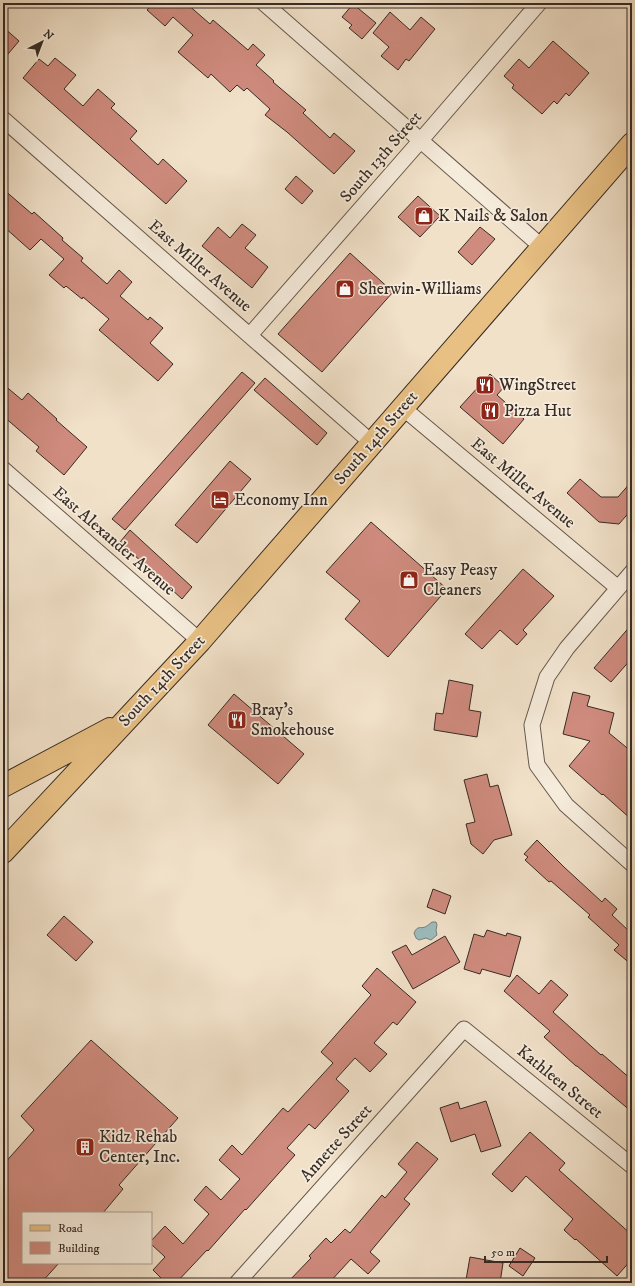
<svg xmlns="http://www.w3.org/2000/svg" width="635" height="1286" viewBox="0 0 635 1286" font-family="'IM FELL DW Pica',serif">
<rect width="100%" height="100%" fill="#f1e1c9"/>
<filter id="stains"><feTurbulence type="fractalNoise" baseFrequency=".005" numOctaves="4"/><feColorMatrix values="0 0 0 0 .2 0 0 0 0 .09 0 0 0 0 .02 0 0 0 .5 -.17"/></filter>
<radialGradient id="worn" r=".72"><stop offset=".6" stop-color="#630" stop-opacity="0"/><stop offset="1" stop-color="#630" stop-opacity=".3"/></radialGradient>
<path fill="#9cbcbe" stroke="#748280" d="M 432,922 L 436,922 L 437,925 L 436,930 L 437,935 L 431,940 L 426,938 L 419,940 L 416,938 L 414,933 C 418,924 421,930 427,926 C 429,925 430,923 432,922 Z"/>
<path fill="#cf8b7e" stroke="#372b24" d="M 153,3 L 186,3 L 210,24 L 213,20 L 248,50 L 253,44 L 265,55 L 256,65 L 274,81 L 273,82 L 306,110 L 303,113 L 330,138 L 334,133 L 355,151 L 334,174 L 287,132 L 265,115 L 270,109 L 247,88 L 244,91 L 237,85 L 230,92 L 211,74 L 208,78 L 178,52 L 193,35 L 173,17 L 165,26 L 147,10 Z
M 353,4 L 376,23 L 362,39 L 349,28 L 352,25 L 342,17 Z
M 390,12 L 410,30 L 421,17 L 435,29 L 409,61 L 406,59 L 398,70 L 381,56 L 389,47 L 373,33 Z
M 3,27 L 19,41 L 3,60 Z
M 553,41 L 589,73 L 569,96 L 566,93 L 557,104 L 554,101 L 542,114 L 512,88 L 514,85 L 504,76 L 519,59 L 529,68 Z
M 55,58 L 76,75 L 64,89 L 83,106 L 98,89 L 115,104 L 111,108 L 137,131 L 130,139 L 158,165 L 163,159 L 187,181 L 166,204 L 23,78 L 39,59 L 48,66 Z
M 296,176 L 313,191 L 302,204 L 285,189 Z
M 3,189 L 32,214 L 34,212 L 63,238 L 62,240 L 83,258 L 81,261 L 107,284 L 119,270 L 132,282 L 120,296 L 148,320 L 150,317 L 163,328 L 150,343 L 173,364 L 158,381 L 99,330 L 109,319 L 83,297 L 82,299 L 66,286 L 64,288 L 49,275 L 64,259 L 41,239 L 30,250 L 3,226 Z
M 418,196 L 440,216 L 420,237 L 398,217 Z
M 242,224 L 256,235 L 245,248 L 268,267 L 252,288 L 202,246 L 218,227 L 230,238 Z
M 480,227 L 495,239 L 472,265 L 458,252 Z
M 350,253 L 393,292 L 322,372 L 278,334 Z
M 242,372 L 255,383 L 125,530 L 112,519 Z
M 490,374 L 504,387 L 497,395 L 524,419 L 503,444 L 460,407 Z
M 265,378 L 327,433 L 317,445 L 254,390 Z
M 3,384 L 22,400 L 28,393 L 57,419 L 56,420 L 87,447 L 64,475 L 36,451 L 39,447 L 3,416 Z
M 230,461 L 251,479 L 197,543 L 175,525 Z
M 580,479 L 601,497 L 618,497 L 632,481 L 632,509 L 619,524 L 599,522 L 567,493 Z
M 371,522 L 447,589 L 388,657 L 345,619 L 360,601 L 326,572 Z
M 130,530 L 192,587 L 182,599 L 120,542 Z
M 523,569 L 554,596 L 523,630 L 527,634 L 517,645 L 500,630 L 482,649 L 465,634 Z
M 632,624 L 632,658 L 611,682 L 594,668 Z
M 449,680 L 473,685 L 469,710 L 481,712 L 477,737 L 434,730 L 436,713 L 443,714 Z
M 573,692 L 590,696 L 587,706 L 614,713 L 609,733 L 632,752 L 632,820 L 603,794 L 602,795 L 569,766 L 590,741 L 563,734 Z
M 234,694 L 304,754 L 278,784 L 208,725 Z
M 487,774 L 490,787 L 498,785 L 512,835 L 494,840 L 483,854 L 471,844 L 466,824 L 475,822 L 464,780 Z
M 537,840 L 564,867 L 602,902 L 605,898 L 617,909 L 612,915 L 630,932 L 632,930 L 632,965 L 614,950 L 619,945 L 588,917 L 590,915 L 551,881 L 549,882 L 525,860 L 528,857 L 524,854 Z
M 433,889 L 451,896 L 445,914 L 427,907 Z
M 64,916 L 93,942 L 76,961 L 47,935 Z
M 487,930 L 506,936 L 507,933 L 521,937 L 510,977 L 482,969 L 480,974 L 464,969 L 474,934 L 484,937 Z
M 445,936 L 460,962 L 413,989 L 392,952 L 406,945 L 412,955 Z
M 377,968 L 416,1002 L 397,1025 L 393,1022 L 374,1043 L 387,1054 L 370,1072 L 355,1058 L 336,1079 L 349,1091 L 315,1129 L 309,1124 L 287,1148 L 295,1155 L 246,1210 L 245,1209 L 208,1251 L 207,1250 L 176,1283 L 166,1283 L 153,1270 L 165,1257 L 151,1244 L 151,1241 L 165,1226 L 183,1244 L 209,1214 L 194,1200 L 206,1186 L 221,1200 L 240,1179 L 219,1160 L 232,1145 L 242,1155 L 283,1108 L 288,1112 L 333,1063 L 321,1052 L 371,995 L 362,986 Z
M 517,975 L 539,994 L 551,980 L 568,995 L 553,1012 L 601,1055 L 602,1054 L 632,1080 L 632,1112 L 577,1066 L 576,1066 L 544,1037 L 550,1031 L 504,991 Z
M 91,1040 L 178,1118 L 119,1185 L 123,1189 L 103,1213 L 23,1213 L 23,1263 L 59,1263 L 41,1283 L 3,1283 L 3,1165 L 34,1130 L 21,1116 Z
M 486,1101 L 501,1146 L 481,1152 L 475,1134 L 451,1142 L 440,1108 L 458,1102 L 460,1109 Z
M 530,1132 L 565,1163 L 559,1170 L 632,1235 L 632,1259 L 617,1276 L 576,1239 L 575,1240 L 564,1230 L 573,1219 L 526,1176 L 512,1192 L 492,1174 Z
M 417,1142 L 438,1159 L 404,1199 L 410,1204 L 370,1252 L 380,1261 L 368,1274 L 351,1259 L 329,1283 L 287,1283 L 311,1258 L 309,1256 L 326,1238 L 331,1243 L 345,1229 L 350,1233 L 382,1195 L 385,1198 L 407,1172 L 398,1164 Z
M 520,1248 L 535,1258 L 523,1276 L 509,1266 Z
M 470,1257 L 503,1263 L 500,1283 L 484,1283 L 466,1280 Z"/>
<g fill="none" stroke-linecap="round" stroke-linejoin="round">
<defs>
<path id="street" d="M 264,3 L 542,247
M 3,119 L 372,443
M 250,335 L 421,140 L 539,3
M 403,408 L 618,588
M 3,469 L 200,641
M 632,572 L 567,648 L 547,677 L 532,725 L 537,765 L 566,805 L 632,864
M 237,1283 L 464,1029 L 632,1166"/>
<path id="primary" d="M 3,786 L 110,729
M 3,852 L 200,641 L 632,144"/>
</defs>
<use href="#street" stroke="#66584d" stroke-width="17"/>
<use href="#primary" stroke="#372b24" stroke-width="24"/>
<use href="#street" stroke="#f6ecdc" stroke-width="15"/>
<use href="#primary" stroke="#e8c084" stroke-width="22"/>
</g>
<defs>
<symbol id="shop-square" viewBox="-11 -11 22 22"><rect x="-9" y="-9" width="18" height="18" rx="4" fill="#8f2418" stroke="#f6ecdc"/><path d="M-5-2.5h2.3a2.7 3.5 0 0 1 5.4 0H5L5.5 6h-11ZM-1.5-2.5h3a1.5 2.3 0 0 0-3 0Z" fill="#fff"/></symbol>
<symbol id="restaurant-square" viewBox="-11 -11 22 22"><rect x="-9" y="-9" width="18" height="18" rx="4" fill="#8f2418" stroke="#f6ecdc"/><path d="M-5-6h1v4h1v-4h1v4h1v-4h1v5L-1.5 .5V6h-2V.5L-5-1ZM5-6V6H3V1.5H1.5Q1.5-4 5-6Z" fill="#fff"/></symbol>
<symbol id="hotel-square" viewBox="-11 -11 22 22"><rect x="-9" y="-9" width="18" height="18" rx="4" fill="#8f2418" stroke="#f6ecdc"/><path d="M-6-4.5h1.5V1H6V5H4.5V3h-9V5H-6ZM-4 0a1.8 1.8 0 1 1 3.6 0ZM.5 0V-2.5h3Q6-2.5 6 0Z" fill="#fff"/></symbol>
<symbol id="building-square" viewBox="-11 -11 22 22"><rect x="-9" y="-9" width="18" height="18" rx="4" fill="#8f2418" stroke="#f6ecdc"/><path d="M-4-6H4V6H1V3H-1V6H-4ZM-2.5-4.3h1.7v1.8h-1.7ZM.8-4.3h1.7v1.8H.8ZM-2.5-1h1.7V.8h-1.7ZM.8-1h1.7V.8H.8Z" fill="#fff"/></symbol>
</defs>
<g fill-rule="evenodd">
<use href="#shop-square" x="413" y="205" width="22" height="22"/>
<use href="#shop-square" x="334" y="278" width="22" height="22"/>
<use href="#restaurant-square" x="474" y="374" width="22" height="22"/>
<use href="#restaurant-square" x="479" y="400" width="22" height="22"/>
<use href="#hotel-square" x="209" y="489" width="22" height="22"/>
<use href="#shop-square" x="398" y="569" width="22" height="22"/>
<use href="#restaurant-square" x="226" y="709" width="22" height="22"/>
<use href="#building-square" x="74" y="1136" width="22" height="22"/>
</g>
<g text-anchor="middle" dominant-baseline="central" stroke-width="3.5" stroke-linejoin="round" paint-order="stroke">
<g font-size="17" fill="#372b24" stroke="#f6ecdc">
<text transform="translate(381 157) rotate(-49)">South 13th Street</text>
<text transform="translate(200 266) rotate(41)">East Miller Avenue</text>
<text transform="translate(376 438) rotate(-49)">South 14th Street</text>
<text transform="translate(523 483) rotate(40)">East Miller Avenue</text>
<text transform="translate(114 541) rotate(41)">East Alexander Avenue</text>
<text transform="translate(162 681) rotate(-47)">South 14th Street</text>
<text transform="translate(560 1082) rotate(39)">Kathleen Street</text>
<text transform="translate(336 1143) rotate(-48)">Annette Street</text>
</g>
<g font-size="17" fill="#372b24" stroke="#f6ecdc" text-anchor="start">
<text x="438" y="216">K Nails &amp; Salon</text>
<text x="359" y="289">Sherwin-Williams</text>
<text x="499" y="385">WingStreet</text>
<text x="504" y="411">Pizza Hut</text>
<text x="234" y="500">Economy Inn</text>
<text x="423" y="570">Easy Peasy<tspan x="423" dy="20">Cleaners</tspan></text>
<text x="251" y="710">Bray's<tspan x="251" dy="20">Smokehouse</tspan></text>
<text x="99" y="1137">Kidz Rehab<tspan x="99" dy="20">Center, Inc.</tspan></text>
</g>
</g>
<rect width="635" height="1286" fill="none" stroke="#f1e1c9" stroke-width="16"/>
<rect x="4" y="4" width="627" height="1278" fill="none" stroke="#372b24" stroke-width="2"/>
<rect x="8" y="8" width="619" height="1270" fill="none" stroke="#372b24"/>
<rect x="22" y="1212" width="130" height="52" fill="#f6ecdc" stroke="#aa9f92"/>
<rect x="30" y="1225" width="20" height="6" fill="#e8c084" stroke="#aa9f92"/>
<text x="58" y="1232" font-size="12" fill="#372b24">Road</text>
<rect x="30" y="1242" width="20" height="12" fill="#cf8b7e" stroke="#aa9f92"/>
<text x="58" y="1252" font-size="12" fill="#372b24">Building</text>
<g transform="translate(42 42) rotate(42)" stroke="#f6ecdc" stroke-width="3" paint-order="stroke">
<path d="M0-3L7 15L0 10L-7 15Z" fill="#372b24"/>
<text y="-6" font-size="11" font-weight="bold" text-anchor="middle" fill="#372b24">N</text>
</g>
<path d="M485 1256v6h122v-6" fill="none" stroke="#372b24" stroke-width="2"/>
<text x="491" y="1256" font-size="12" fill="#372b24" stroke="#f6ecdc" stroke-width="3" paint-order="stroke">50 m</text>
<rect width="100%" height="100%" filter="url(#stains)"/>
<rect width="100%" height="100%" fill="url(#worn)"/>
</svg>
